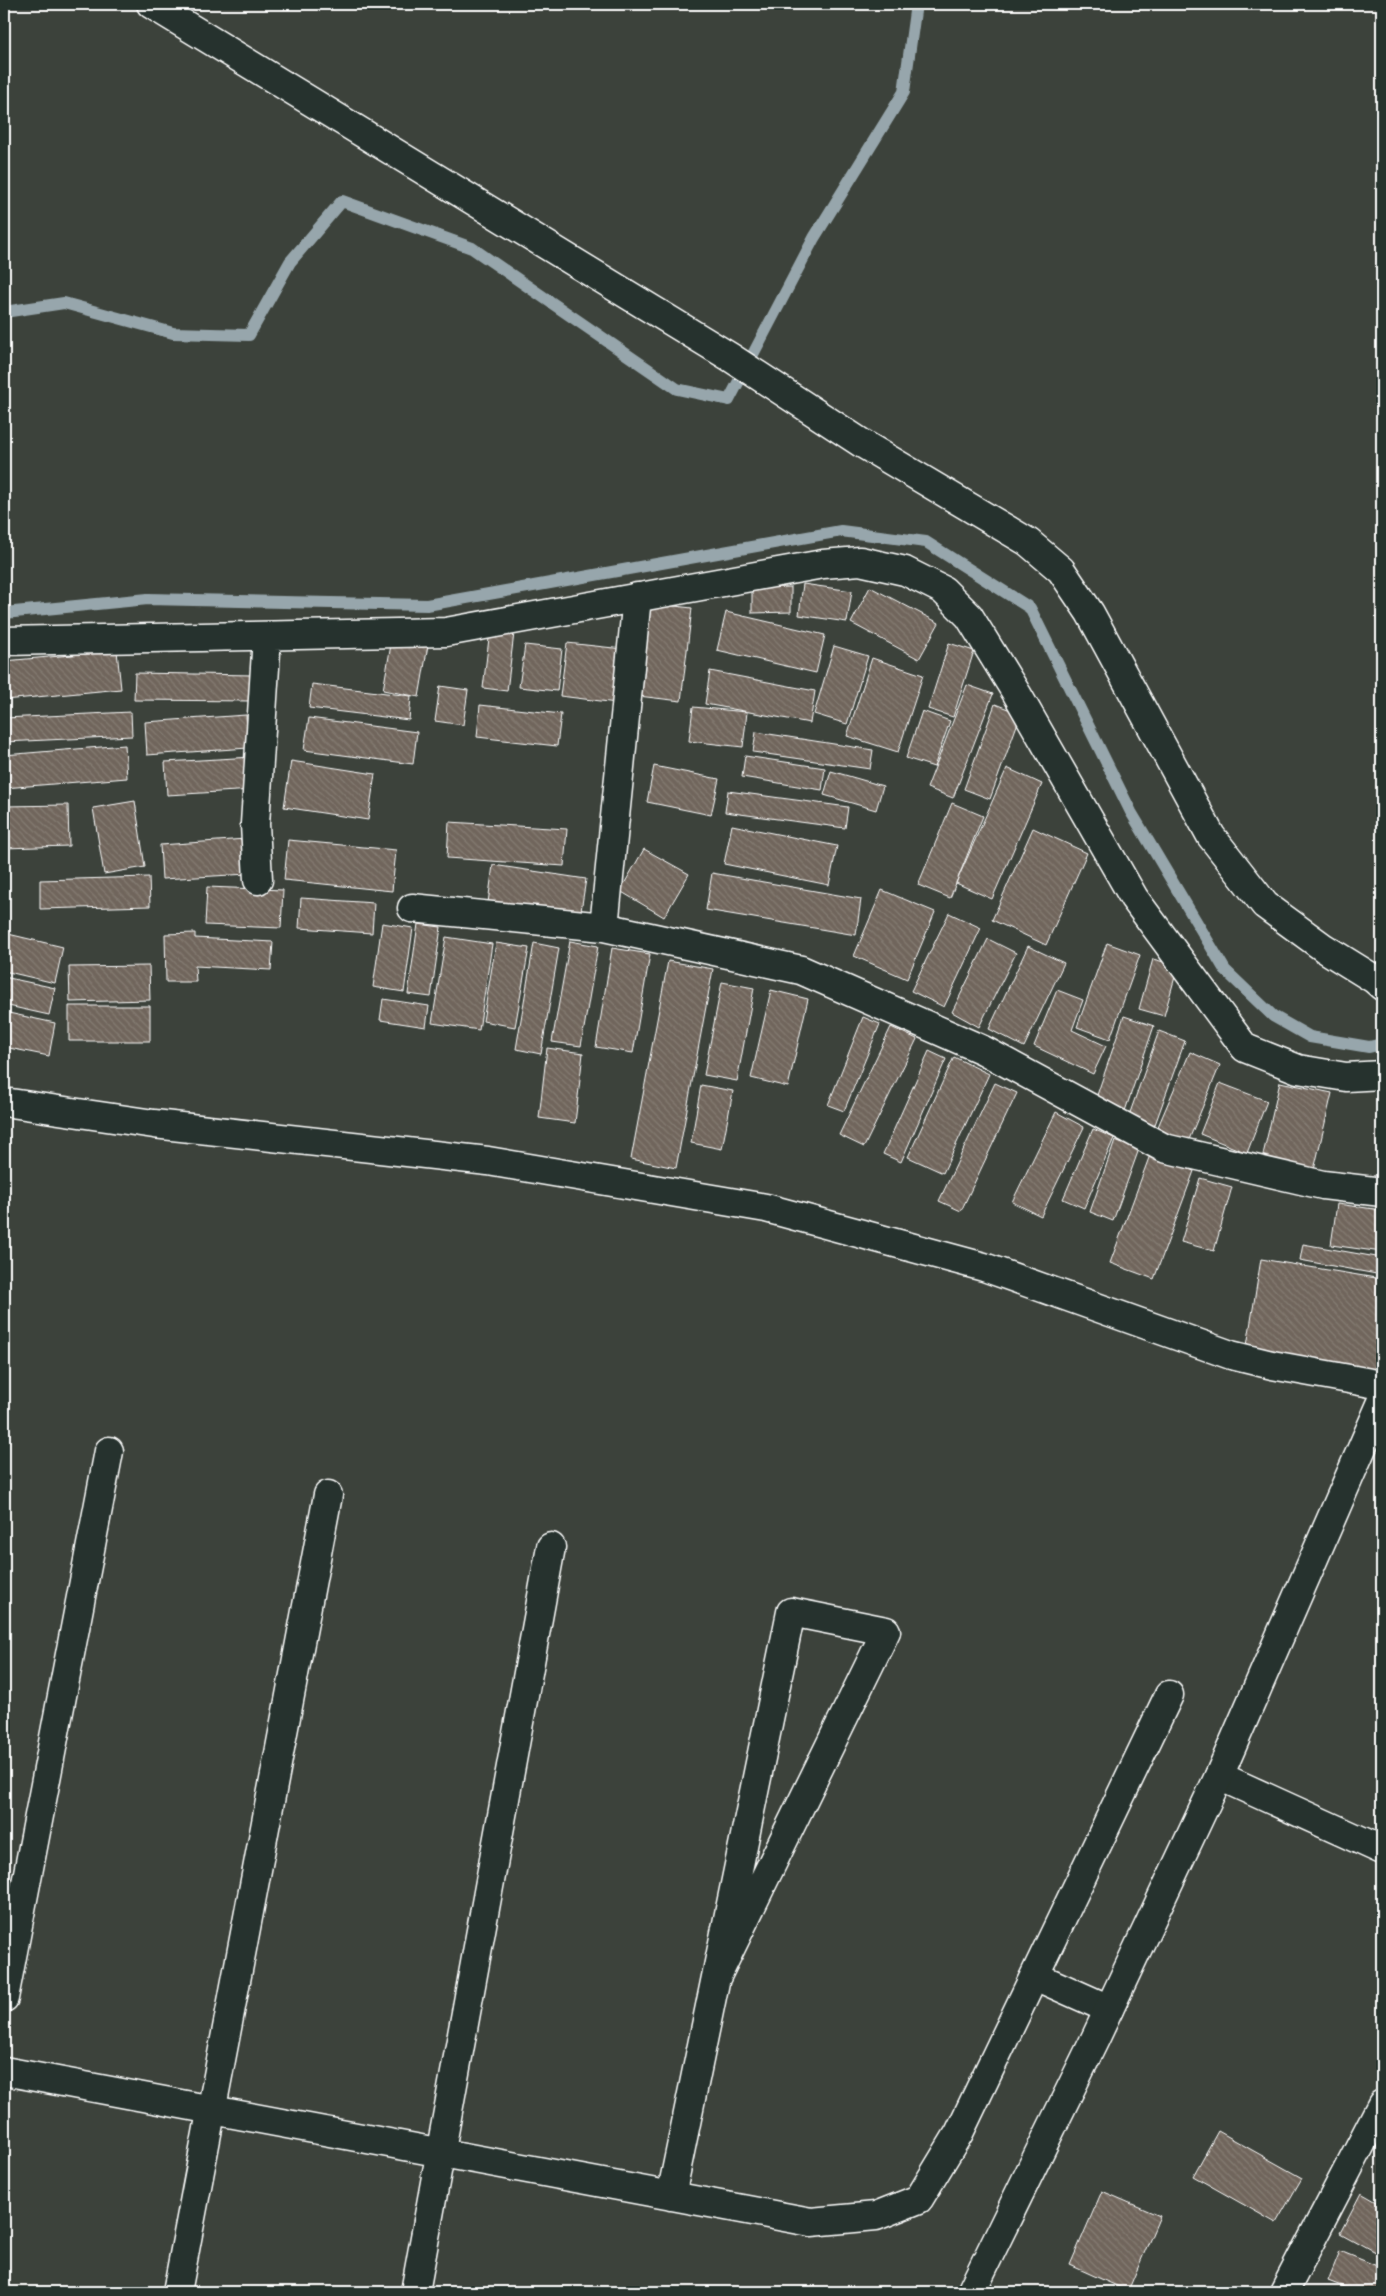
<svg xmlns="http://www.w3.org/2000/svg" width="1386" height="2296" viewBox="0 0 1386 2296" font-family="'Patrick Hand',sans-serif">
<defs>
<pattern id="building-back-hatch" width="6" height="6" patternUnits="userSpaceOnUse" patternTransform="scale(1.25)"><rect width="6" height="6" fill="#70655b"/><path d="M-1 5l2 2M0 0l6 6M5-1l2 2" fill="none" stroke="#857c74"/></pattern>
</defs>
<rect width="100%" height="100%" fill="#3c423b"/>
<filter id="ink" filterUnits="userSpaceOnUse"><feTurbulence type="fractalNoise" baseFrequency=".02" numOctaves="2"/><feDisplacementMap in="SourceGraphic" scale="10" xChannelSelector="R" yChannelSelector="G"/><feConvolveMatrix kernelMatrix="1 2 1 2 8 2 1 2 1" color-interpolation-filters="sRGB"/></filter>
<g filter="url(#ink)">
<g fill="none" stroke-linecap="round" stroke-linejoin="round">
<path stroke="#97a6ac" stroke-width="12" d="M 4,312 L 64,303 L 173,333 L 249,335 L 290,262 L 342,201 L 472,248 L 677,389 L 729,400 L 814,238 L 904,92 L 916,4
M 4,613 L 148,599 L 427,605 L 841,531 L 926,542 L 1030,608 L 1131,812 L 1225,970 L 1273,1016 L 1310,1037 L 1369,1047 L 1382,1044"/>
</g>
<path fill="url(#building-back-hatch)" stroke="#fff" d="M 803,584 L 852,591 L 847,622 L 799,615 Z
M 791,587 L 791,612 L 752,613 L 752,588 Z
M 870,587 L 939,623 L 919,659 L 851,623 Z
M 649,603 L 692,608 L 681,701 L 638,696 Z
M 726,612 L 825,635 L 816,673 L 717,650 Z
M 490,630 L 514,633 L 507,691 L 483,688 Z
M 392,639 L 428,645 L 419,697 L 383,690 Z
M 567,643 L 623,649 L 617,703 L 560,696 Z
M 949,643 L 974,651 L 953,717 L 928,709 Z
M 525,645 L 562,649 L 557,691 L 519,687 Z
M 834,646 L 868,656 L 847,724 L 814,714 Z
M 117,651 L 121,689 L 4,700 L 4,661 Z
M 872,658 L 923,675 L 898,752 L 847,736 Z
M 710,671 L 815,691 L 810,723 L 705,704 Z
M 135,673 L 253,675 L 252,701 L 134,700 Z
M 312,684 L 411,696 L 409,720 L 309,708 Z
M 967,685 L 993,694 L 953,798 L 927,788 Z
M 440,686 L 468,690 L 463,725 L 435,721 Z
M 995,704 L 1021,714 L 990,799 L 964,789 Z
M 480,705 L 561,714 L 557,746 L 477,737 Z
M 693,707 L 747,712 L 743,747 L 689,741 Z
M 922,711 L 950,721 L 934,767 L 906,758 Z
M 131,712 L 132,736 L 4,742 L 4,718 Z
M 246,715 L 248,748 L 147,755 L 145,722 Z
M 309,718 L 417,732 L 413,764 L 304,750 Z
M 756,732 L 873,750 L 870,769 L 753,752 Z
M 125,745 L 127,778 L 4,788 L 4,755 Z
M 745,756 L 825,768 L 822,790 L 742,777 Z
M 253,757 L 254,790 L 167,795 L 165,762 Z
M 291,761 L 375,774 L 368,820 L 284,807 Z
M 654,766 L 719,779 L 711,815 L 647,802 Z
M 1007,768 L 1042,784 L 992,899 L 956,883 Z
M 831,771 L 883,786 L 876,810 L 824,795 Z
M 728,791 L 848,807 L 845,828 L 725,812 Z
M 135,801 L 145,867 L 104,874 L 93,808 Z
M 952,803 L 983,816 L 950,898 L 918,885 Z
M 68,805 L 69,846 L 4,848 L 4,806 Z
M 449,822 L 567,829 L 564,866 L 447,858 Z
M 732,825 L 837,846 L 829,885 L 724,864 Z
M 1033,828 L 1087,853 L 1046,945 L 992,920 Z
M 246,839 L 248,874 L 162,879 L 160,845 Z
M 288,840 L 396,850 L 392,891 L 284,880 Z
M 644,849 L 689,874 L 664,917 L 620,891 Z
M 493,865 L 586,879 L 580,917 L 488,903 Z
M 712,873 L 861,899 L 856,935 L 706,910 Z
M 149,877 L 150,906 L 40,909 L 40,880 Z
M 207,887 L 283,890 L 281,928 L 205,925 Z
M 882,890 L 935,912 L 907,979 L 854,956 Z
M 301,898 L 374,903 L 372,933 L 299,928 Z
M 949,913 L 981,928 L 944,1007 L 911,991 Z
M 382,923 L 413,928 L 404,992 L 373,987 Z
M 418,924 L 441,927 L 431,997 L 408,994 Z
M 4,933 L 63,947 L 55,983 L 4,971 Z
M 195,933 L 195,938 L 273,942 L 271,970 L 195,966 L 196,982 L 166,982 L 165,934 Z
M 446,937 L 492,944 L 479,1030 L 432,1023 Z
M 988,939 L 1016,953 L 979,1027 L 952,1012 Z
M 570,941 L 598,946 L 581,1046 L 552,1042 Z
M 496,943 L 529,948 L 515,1027 L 483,1021 Z
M 534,943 L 559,948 L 541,1054 L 516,1049 Z
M 1107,943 L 1140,955 L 1110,1039 L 1077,1027 Z
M 1028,946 L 1064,963 L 1024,1047 L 989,1029 Z
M 612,948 L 650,954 L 633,1053 L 596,1047 Z
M 1153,959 L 1178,966 L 1164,1016 L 1139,1009 Z
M 668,961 L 713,969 L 676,1168 L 631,1159 Z
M 149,966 L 150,1000 L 70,1002 L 69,967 Z
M 4,977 L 55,988 L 49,1015 L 4,1005 Z
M 722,982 L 754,988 L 737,1081 L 704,1075 Z
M 771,990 L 808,999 L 788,1087 L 751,1078 Z
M 1057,990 L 1083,1000 L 1072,1030 L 1106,1046 L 1093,1074 L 1034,1046 Z
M 383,999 L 429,1006 L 426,1027 L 380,1020 Z
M 69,1006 L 150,1006 L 150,1041 L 69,1041 Z
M 4,1012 L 55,1023 L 49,1056 L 4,1047 Z
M 1124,1016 L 1154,1026 L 1125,1111 L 1095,1101 Z
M 863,1017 L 880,1024 L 844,1111 L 828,1105 Z
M 891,1027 L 917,1039 L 864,1147 L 839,1135 Z
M 1159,1031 L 1185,1041 L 1153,1130 L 1127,1121 Z
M 547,1048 L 583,1053 L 575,1123 L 539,1118 Z
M 929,1051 L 946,1059 L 901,1162 L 883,1154 Z
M 1190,1052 L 1220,1065 L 1188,1142 L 1157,1129 Z
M 954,1057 L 989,1074 L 943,1173 L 908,1157 Z
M 1280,1082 L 1332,1093 L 1314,1170 L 1262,1159 Z
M 995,1083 L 1017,1093 L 961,1211 L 939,1201 Z
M 1220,1083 L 1267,1101 L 1247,1153 L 1200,1134 Z
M 701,1085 L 733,1091 L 722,1149 L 691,1143 Z
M 1056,1112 L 1084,1127 L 1041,1216 L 1012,1202 Z
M 1093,1129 L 1114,1138 L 1084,1208 L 1063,1199 Z
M 1115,1140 L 1139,1149 L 1113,1221 L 1090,1212 Z
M 1150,1155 L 1194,1171 L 1154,1279 L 1110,1263 Z
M 1200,1178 L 1232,1187 L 1214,1251 L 1181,1242 Z
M 1337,1204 L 1382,1210 L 1382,1252 L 1331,1245 Z
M 1303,1244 L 1382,1258 L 1382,1275 L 1300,1260 Z
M 1261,1259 L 1382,1279 L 1382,1374 L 1246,1352 Z
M 1218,2131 L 1302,2178 L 1276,2223 L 1193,2176 Z
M 1102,2191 L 1160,2216 L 1128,2291 L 1070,2265 Z
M 1361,2193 L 1382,2205 L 1382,2256 L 1340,2233 Z
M 1340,2251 L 1382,2268 L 1382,2292 L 1357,2292 L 1328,2281 Z"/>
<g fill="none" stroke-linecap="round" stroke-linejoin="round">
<defs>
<path id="minor" d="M 4,641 L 446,632 L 823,564 L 860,561 L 905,571 L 943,590 L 969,616 L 1017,694 L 1134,898 L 1245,1048 L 1298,1069 L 1346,1077 L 1382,1075
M 258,880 L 255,824 L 267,636
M 412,908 L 604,927 L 801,970 L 983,1050 L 1164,1148 L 1323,1185 L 1382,1192
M 604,927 L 637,597
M 4,1102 L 154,1124 L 488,1161 L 766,1208 L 984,1267 L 1231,1355 L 1272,1365 L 1382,1385
M 1219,1776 L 1382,1850
M 1035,1976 L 1109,2009
M 4,1998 L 109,1451
M 4,2071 L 811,2222 L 876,2216 L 919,2199 L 959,2133 L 1169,1695
M 671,2196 L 791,1612 L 886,1631 L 716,1978
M 177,2292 L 328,1495
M 415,2292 L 551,1547
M 1284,2292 L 1382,2104"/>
<path id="tertiary" d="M 151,4 L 730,357 L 863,444 L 1028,542 L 1061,570 L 1090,613 L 1211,836 L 1265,905 L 1324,948 L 1374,979 L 1382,986
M 971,2292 L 1095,2039 L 1219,1776 L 1382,1402"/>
</defs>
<use href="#minor" stroke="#fff" stroke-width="31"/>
<use href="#tertiary" stroke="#fff" stroke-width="31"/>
<use href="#minor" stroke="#26332d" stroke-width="28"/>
<use href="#tertiary" stroke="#26332d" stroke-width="28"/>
</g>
</g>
<rect width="1386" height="2296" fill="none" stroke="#26332d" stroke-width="20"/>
<rect x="10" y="10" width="1366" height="2276" fill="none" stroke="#fff" stroke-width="2" filter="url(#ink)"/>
</svg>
